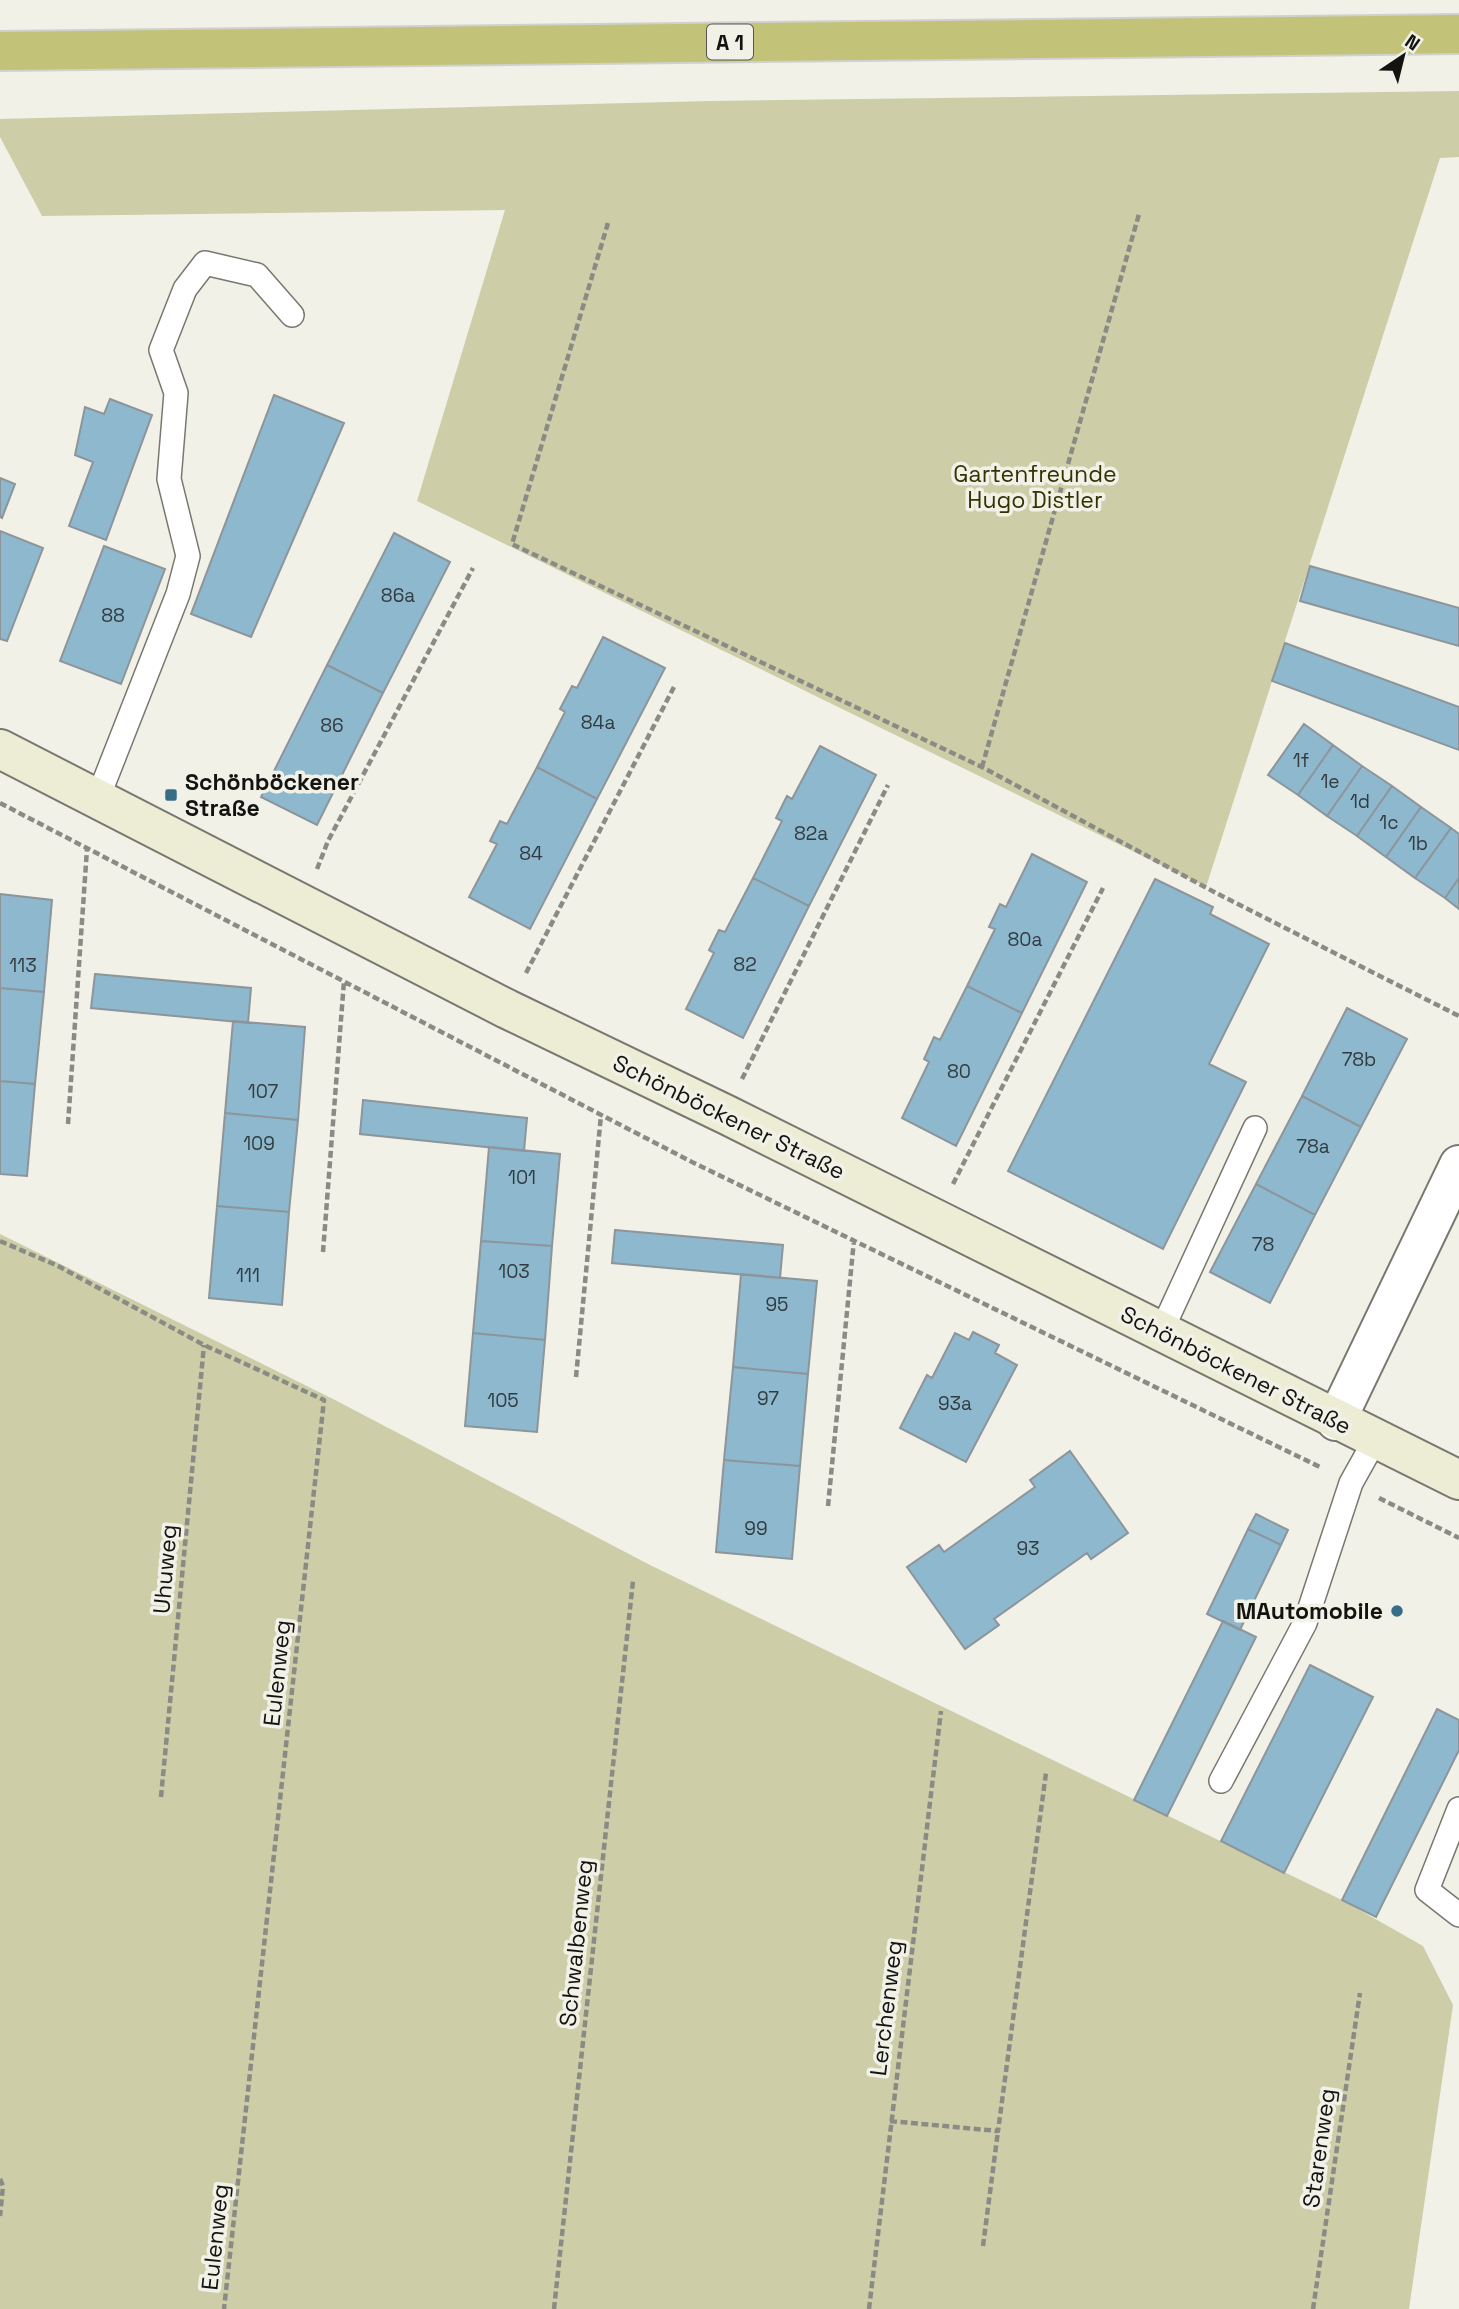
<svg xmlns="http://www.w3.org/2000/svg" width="1459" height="2309" viewBox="0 0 1459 2309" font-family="'Space Grotesk',sans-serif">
<rect width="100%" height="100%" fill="#f1f1e8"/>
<path fill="#cdcea7" d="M 1459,91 L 1459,157 L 1440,158 L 1206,887 L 417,501 L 505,210 L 42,216 L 0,137 L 0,119 L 710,101 Z
M 0,1234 L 335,1400 L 650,1565 L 1342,1900 L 1423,1946 L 1453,2005 L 1409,2309 L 0,2309 Z"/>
<path fill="#8db8ce" stroke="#8d959a" stroke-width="2" d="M 274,395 L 344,423 L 251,637 L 191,614 Z
M 110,399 L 152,415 L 106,540 L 69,526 L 93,462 L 75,455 L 85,407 L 104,414 Z
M 0,478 L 15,484 L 2,518 L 0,517 Z
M 0,531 L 43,548 L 7,641 L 0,639 Z
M 394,533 L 450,562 L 383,693 L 327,665 Z
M 104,546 L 165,569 L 121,684 L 60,661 Z
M 1310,566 L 1459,608 L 1459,646 L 1300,601 Z
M 603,637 L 665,668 L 597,799 L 537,767 L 565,712 L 560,709 L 572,686 L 577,688 Z
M 1285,643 L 1459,707 L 1459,750 L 1272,681 Z
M 327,665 L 383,693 L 317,825 L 261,797 Z
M 1304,724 L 1333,745 L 1298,795 L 1268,775 Z
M 1333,745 L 1362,766 L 1327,816 L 1298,795 Z
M 820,746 L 876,775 L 809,906 L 753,878 L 782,821 L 776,818 L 787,796 L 792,799 Z
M 1362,766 L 1392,786 L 1357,836 L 1327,816 Z
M 537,767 L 597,799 L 530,929 L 469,897 L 497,844 L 490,841 L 500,821 L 507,824 Z
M 1392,786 L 1421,807 L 1386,857 L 1357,836 Z
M 1421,807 L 1451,828 L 1415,878 L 1386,857 Z
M 1451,828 L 1459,834 L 1459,878 L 1445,898 L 1415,878 Z
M 1032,854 L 1087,882 L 1022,1013 L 967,986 L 995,929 L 989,927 L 1000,904 L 1006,907 Z
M 753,878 L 809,906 L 743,1038 L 686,1009 L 714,953 L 709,950 L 719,930 L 725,932 Z
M 1459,878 L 1459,909 L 1445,898 Z
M 1155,879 L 1213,907 L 1210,914 L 1269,944 L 1209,1064 L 1246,1082 L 1163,1249 L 1008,1171 Z
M 0,894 L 52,900 L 44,992 L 0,988 Z
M 95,974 L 251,988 L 248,1023 L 91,1008 Z
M 967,986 L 1022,1013 L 956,1146 L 902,1118 L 929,1062 L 924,1059 L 934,1037 L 940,1040 Z
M 0,988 L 44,992 L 35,1084 L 0,1081 Z
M 1347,1008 L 1407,1039 L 1361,1127 L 1302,1096 Z
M 233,1021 L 305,1027 L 298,1120 L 225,1113 Z
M 0,1081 L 35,1084 L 27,1176 L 0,1174 Z
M 1302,1096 L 1361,1127 L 1315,1215 L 1256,1184 Z
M 363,1100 L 527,1118 L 524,1151 L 360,1134 Z
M 225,1113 L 298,1120 L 289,1212 L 217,1206 Z
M 489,1147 L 560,1154 L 552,1246 L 481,1241 Z
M 1256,1184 L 1315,1215 L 1270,1303 L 1210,1272 Z
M 217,1206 L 289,1212 L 282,1305 L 209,1298 Z
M 615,1230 L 783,1245 L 780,1278 L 612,1263 Z
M 481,1241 L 552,1246 L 545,1340 L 473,1333 Z
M 741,1274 L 817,1281 L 808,1374 L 733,1367 Z
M 973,1332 L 999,1345 L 995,1353 L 1017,1365 L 966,1462 L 900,1428 L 927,1375 L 932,1378 L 955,1333 L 969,1340 Z
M 473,1333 L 545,1340 L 537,1432 L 465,1426 Z
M 733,1367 L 808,1374 L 800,1466 L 724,1460 Z
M 1070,1451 L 1128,1533 L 1091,1559 L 1087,1553 L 994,1619 L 999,1625 L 965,1649 L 907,1567 L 939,1545 L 944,1552 L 1035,1487 L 1030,1480 Z
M 724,1460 L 800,1466 L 792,1559 L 716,1552 Z
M 1256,1514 L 1288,1530 L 1281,1545 L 1248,1529 Z
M 1248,1529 L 1281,1545 L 1240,1630 L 1207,1614 Z
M 1223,1621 L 1256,1637 L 1167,1816 L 1134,1800 Z
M 1310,1665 L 1373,1697 L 1284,1873 L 1221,1841 Z
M 1437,1709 L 1459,1720 L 1459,1750 L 1376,1917 L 1342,1900 Z"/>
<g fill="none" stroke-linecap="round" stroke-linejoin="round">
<defs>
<path id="lane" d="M 97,800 L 178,594 L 188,556 L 169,479 L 176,393 L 161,350 L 185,289 L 205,263 L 257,275 L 292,315
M 1161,1332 L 1255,1128
M 1221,1781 L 1305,1623 L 1351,1483 L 1375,1440
M 1459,1809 L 1427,1890 L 1459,1915"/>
<path id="street" d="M 1336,1421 L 1459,1165"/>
<path id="secondary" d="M 0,749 L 507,1009 L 727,1115 L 1459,1480"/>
<path id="highway" d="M 0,51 L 1459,34"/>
</defs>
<use href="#lane" stroke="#787870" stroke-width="26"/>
<use href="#street" stroke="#787870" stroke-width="42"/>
<use href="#secondary" stroke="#787870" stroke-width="42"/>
<use href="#highway" stroke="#d0d0cf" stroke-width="42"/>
<path stroke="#8b8b85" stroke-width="4.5" stroke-dasharray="7 3.5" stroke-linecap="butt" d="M 608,223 L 512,544 L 982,767 L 1218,894 L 1459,1016
M 982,767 L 1139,214
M 0,803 L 692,1162 L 1322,1468
M 317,869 L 328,841 L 473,568
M 526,973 L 675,685
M 742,1079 L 888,785
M 68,1124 L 87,849
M 953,1184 L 1103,888
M 0,1241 L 58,1266 L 204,1345 L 324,1400 L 224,2309
M 323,1252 L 344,981
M 576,1377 L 601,1115
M 1379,1498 L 1459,1538
M 828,1506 L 854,1240
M 161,1797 L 204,1345
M 890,2121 L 998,2131 L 1046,1773
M 0,2179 L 3,2186 L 0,2216
M 983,2246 L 998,2131
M 554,2309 L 633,1581
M 869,2309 L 941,1711
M 1313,2309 L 1360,1993"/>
<use href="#lane" stroke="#fff" stroke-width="23"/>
<use href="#street" stroke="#fff" stroke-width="38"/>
<use href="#secondary" stroke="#ededd6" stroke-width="38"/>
<use href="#highway" stroke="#c2c378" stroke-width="38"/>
</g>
<g fill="#366e88" stroke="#f1f1e8" stroke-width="2.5">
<rect x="164" y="788" width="14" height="14" rx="3.5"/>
<circle cx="1397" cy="1611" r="7"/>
</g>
<g text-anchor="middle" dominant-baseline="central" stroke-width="7" stroke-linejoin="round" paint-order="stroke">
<g font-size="19" fill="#323c40">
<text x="398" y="595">86a</text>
<text x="113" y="615">88</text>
<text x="598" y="722">84a</text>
<text x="332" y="725">86</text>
<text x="1301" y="760">1f</text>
<text x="1330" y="781">1e</text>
<text x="1360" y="801">1d</text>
<text x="1389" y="822">1c</text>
<text x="811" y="833">82a</text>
<text x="1418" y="843">1b</text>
<text x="531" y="853">84</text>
<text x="1025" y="939">80a</text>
<text x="745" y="964">82</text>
<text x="23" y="965">113</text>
<text x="1359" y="1059">78b</text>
<text x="959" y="1071">80</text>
<text x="263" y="1091">107</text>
<text x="259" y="1143">109</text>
<text x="1313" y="1146">78a</text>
<text x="522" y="1177">101</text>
<text x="1263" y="1244">78</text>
<text x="514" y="1271">103</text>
<text x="248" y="1275">111</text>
<text x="777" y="1304">95</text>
<text x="768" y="1398">97</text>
<text x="503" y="1400">105</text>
<text x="955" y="1403">93a</text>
<text x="756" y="1528">99</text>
<text x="1028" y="1548">93</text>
</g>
<rect fill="#f1f1e8" stroke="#565651" stroke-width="2" x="707" y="24.5" width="46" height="35" rx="5"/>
<g font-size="21" font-weight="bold" fill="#131310">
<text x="730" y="42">A 1</text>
</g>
<g font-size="23" fill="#330" stroke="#f1f1e8">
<text x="1035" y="474">Gartenfreunde<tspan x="1035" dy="26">Hugo Distler</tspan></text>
</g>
<g font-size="23" font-weight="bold" fill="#131310" stroke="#f1f1e8" text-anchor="start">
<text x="185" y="782">Schönböckener<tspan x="185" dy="26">Straße</tspan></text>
<text x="1383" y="1611" text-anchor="end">MAutomobile</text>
</g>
<g font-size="23" fill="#131310" stroke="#f1f1e8">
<text transform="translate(729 1117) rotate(26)">Schönböckener Straße</text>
<text transform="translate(1236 1370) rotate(27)">Schönböckener Straße</text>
<text transform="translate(165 1569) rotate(-85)">Uhuweg</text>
<text transform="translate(277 1673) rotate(-84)">Eulenweg</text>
<text transform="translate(576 1943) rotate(-84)">Schwalbenweg</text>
<text transform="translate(886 2008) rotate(-83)">Lerchenweg</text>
<text transform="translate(1319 2148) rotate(-82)">Starenweg</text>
<text transform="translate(215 2237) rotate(-84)">Eulenweg</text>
</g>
</g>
<g transform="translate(1403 56) rotate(35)" stroke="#f1f1e8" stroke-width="5" paint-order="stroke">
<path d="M0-5L12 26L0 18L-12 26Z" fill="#131310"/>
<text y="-10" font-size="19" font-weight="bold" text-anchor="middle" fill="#131310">N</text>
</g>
</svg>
